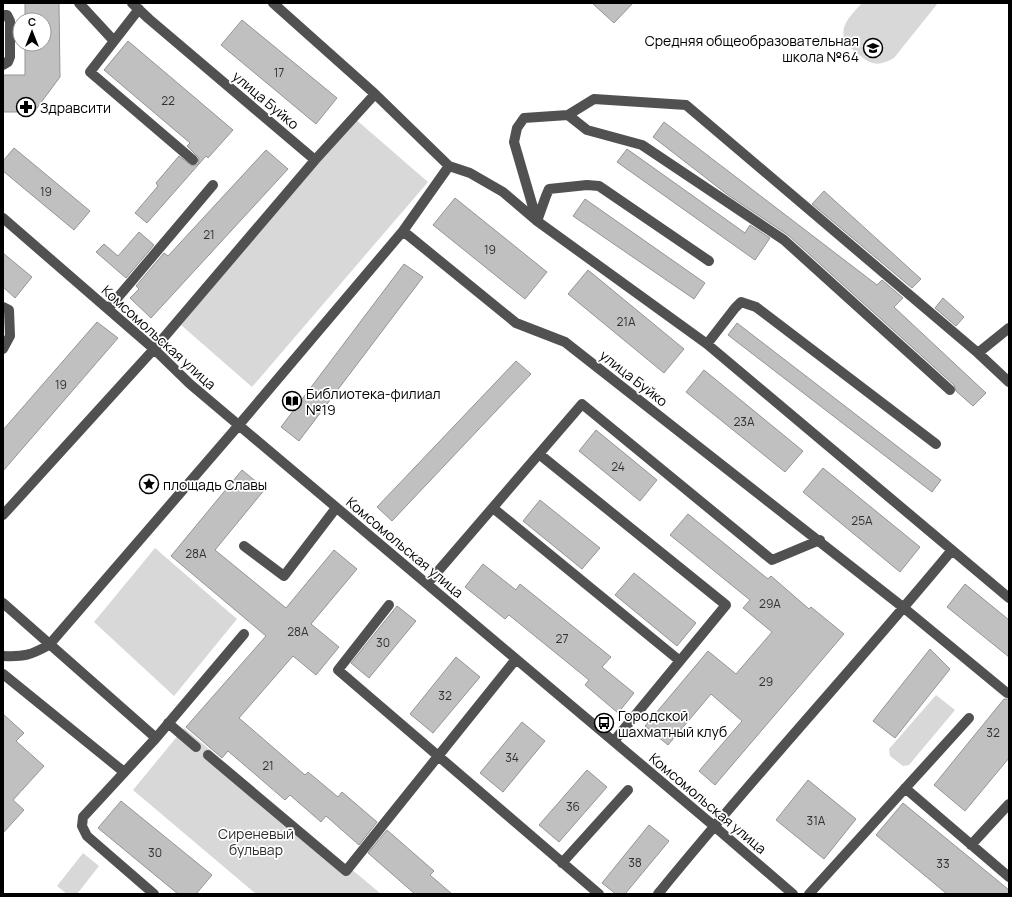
<svg xmlns="http://www.w3.org/2000/svg" width="1012" height="897" viewBox="0 0 1012 897" font-family="Manrope,sans-serif">
<rect width="100%" height="100%" fill="#fff"/>
<path fill="#d8d8d8" d="M 862,3 L 938,3 L 894,58 C 887,62 878,66 870,62 C 866,61 849,47 846,43 C 843,39 843,32 844,28 C 846,19 856,10 862,3 Z
M 353,117 L 428,182 L 252,387 L 181,325 Z
M 155,548 L 237,619 L 174,696 L 94,622 Z
M 936,695 L 955,710 L 909,765 L 903,766 L 890,756 L 889,749 Z
M 184,728 L 381,894 L 256,894 L 133,790 Z
M 83,853 L 99,866 L 77,894 L 67,894 L 57,886 Z"/>
<path fill="#c0c0c0" stroke="#959595" d="M 25,3 L 59,3 L 60,77 L 34,112 L 3,112 L 3,75 L 25,75 L 25,44 L 44,44 L 44,20 L 25,20 Z
M 592,3 L 633,3 L 614,23 Z
M 242,20 L 337,98 L 316,124 L 221,45 Z
M 128,41 L 233,130 L 208,158 L 206,156 L 147,223 L 135,213 L 158,186 L 156,183 L 179,156 L 192,166 L 198,164 L 199,158 L 187,146 L 190,143 L 104,70 Z
M 664,122 L 877,285 L 882,280 L 903,298 L 894,307 L 986,393 L 973,406 L 956,391 L 954,385 L 788,235 L 728,195 L 653,137 Z
M 14,148 L 90,211 L 74,230 L 3,171 L 3,161 Z
M 627,149 L 745,233 L 750,225 L 770,238 L 755,260 L 617,162 Z
M 266,150 L 288,169 L 151,318 L 130,298 L 139,289 L 136,286 L 164,253 L 168,256 Z
M 824,191 L 921,279 L 912,288 L 812,204 Z
M 455,198 L 547,272 L 525,299 L 433,225 Z
M 585,199 L 705,283 L 694,299 L 573,216 Z
M 139,232 L 154,245 L 126,278 L 96,252 L 104,244 L 118,256 Z
M 3,253 L 32,277 L 15,298 L 3,287 Z
M 404,264 L 423,277 L 299,441 L 281,427 Z
M 588,270 L 684,349 L 664,373 L 568,294 Z
M 943,298 L 964,317 L 956,326 L 935,308 Z
M 97,322 L 118,338 L 3,471 L 3,430 Z
M 737,323 L 941,480 L 932,492 L 728,335 Z
M 516,361 L 531,374 L 392,521 L 377,507 Z
M 704,370 L 803,451 L 785,472 L 686,392 Z
M 596,430 L 657,480 L 640,501 L 579,451 Z
M 823,468 L 920,547 L 900,572 L 803,492 Z
M 242,470 L 265,489 L 215,550 L 286,608 L 334,550 L 357,569 L 311,624 L 339,647 L 316,675 L 293,656 L 239,718 L 305,775 L 308,772 L 338,797 L 342,792 L 377,822 L 359,845 L 326,816 L 321,822 L 290,795 L 285,800 L 228,751 L 222,758 L 186,727 L 266,636 L 171,556 Z
M 540,500 L 600,548 L 582,569 L 523,521 Z
M 688,514 L 768,579 L 771,576 L 809,609 L 811,607 L 844,634 L 715,785 L 699,771 L 742,721 L 711,694 L 668,745 L 645,726 L 708,651 L 736,674 L 772,632 L 743,608 L 750,600 L 670,535 Z
M 483,564 L 516,590 L 520,584 L 611,657 L 602,667 L 634,693 L 618,713 L 585,685 L 589,680 L 509,615 L 505,619 L 465,587 Z
M 634,573 L 696,623 L 677,646 L 615,595 Z
M 965,584 L 1009,620 L 1009,657 L 947,607 Z
M 397,606 L 416,621 L 369,678 L 351,663 Z
M 930,649 L 950,669 L 895,738 L 873,721 Z
M 456,657 L 480,677 L 433,733 L 410,714 Z
M 1004,699 L 1009,699 L 1009,758 L 965,811 L 934,785 Z
M 3,714 L 24,733 L 16,741 L 44,766 L 13,800 L 24,810 L 3,833 Z
M 522,722 L 545,741 L 503,792 L 480,773 Z
M 587,770 L 607,787 L 559,842 L 539,825 Z
M 808,780 L 856,819 L 824,859 L 776,820 Z
M 121,801 L 212,875 L 196,894 L 178,894 L 98,828 Z
M 903,803 L 1009,890 L 1009,894 L 947,894 L 876,835 Z
M 649,825 L 669,841 L 625,894 L 616,894 L 602,883 Z
M 387,830 L 434,871 L 430,875 L 452,894 L 415,894 L 368,853 Z"/>
<g fill="none" stroke-linecap="round" stroke-linejoin="round">
<path stroke="#515151" stroke-width="10" d="M 79,3 L 114,41
M 132,3 L 149,19 L 315,160 L 375,94
M 273,3 L 375,94 L 449,166 L 470,173 L 503,192 L 537,221 L 707,344 L 1009,598
M 139,9 L 90,72 L 193,160
M 3,15 L 7,15 L 10,21 L 10,57 L 8,62 L 3,65
M 568,115 L 594,99 L 686,105 L 978,353 L 1009,382
M 449,166 L 403,231 L 516,323 L 565,342 L 904,608 L 1007,693
M 3,218 L 154,349 L 190,384 L 714,826 L 793,894
M 537,221 L 514,142 L 517,128 L 524,118 L 568,115 L 587,130 L 642,145 L 784,240 L 950,390
M 537,221 L 546,196 L 549,189 L 587,185 L 599,186 L 709,261
M 3,307 L 9,310 L 10,336 L 3,349
M 108,309 L 213,185
M 707,344 L 735,308 L 741,302 L 756,307 L 936,444
M 978,353 L 1009,328
M 539,454 L 726,605 L 614,741
M 493,508 L 680,661
M 3,515 L 154,349 L 315,160
M 244,546 L 284,576 L 336,508
M 427,584 L 582,404 L 772,560 L 820,540
M 3,603 L 156,738 L 83,817 L 82,826 L 87,836 L 154,894
M 389,605 L 338,670 L 599,894
M 3,656 C 24,657 31,655 49,645 L 232,433 L 403,231
M 3,674 L 124,772
M 168,723 L 196,747
M 156,738 L 244,634
M 208,755 L 346,871 L 516,659
M 905,788 L 1009,877
M 971,845 L 1009,804
M 562,863 L 628,790
M 658,894 C 753,777 856,666 952,550
M 809,894 L 969,718"/>
</g>
<defs>
<symbol id="school-ring" viewBox="-11 -11 22 22"><circle r="9.5" fill="#fff" stroke="#000" stroke-width="1.5"/><path d="M0-5L7-2L0 1L-7-2ZM-4 1L0 2.5L4 1V4Q0 6-4 4Z" fill="#000"/></symbol>
<symbol id="pharmacy-ring" viewBox="-11 -11 22 22"><circle r="9.5" fill="#fff" stroke="#000" stroke-width="1.5"/><path d="M-2-6h4v4h4v4h-4v4h-4v-4h-4v-4h4Z" fill="#000"/></symbol>
<symbol id="library-ring" viewBox="-11 -11 22 22"><circle r="9.5" fill="#fff" stroke="#000" stroke-width="1.5"/><path d="M-6-4Q-3-5.5-.7-3.5V5Q-3 3-6 4ZM6-4Q3-5.5 .7-3.5V5Q3 3 6 4Z" fill="#000"/></symbol>
<symbol id="sight-ring" viewBox="-11 -11 22 22"><circle r="9.5" fill="#fff" stroke="#000" stroke-width="1.5"/><path d="M0-6L1.8-2.2L6-1.7L2.9 1.2L3.7 5.4L0 3.3L-3.7 5.4L-2.9 1.2L-6-1.7L-1.8-2.2Z" fill="#000"/></symbol>
<symbol id="bus-ring" viewBox="-11 -11 22 22"><circle r="9.5" fill="#fff" stroke="#000" stroke-width="1.5"/><path d="M-5-6H5V4H4V6H2V4H-2V6H-4V4H-5ZM-3.5-4V0h7V-4ZM-3.5 1.2v1.5H-2V1.2ZM2 1.2v1.5H3.5V1.2Z" fill="#000"/></symbol>
</defs>
<g fill-rule="evenodd">
<use href="#school-ring" x="862" y="37" width="22" height="22"/>
<use href="#pharmacy-ring" x="15" y="96" width="22" height="22"/>
<use href="#library-ring" x="281" y="390" width="22" height="22"/>
<use href="#sight-ring" x="138" y="473" width="22" height="22"/>
<use href="#bus-ring" x="593" y="712" width="22" height="22"/>
</g>
<g text-anchor="middle" dominant-baseline="central" stroke-width="3.5" stroke-linejoin="round" paint-order="stroke">
<g font-size="12" fill="#303030">
<text x="279" y="72">17</text>
<text x="168" y="100">22</text>
<text x="46" y="191">19</text>
<text x="209" y="234">21</text>
<text x="490" y="249">19</text>
<text x="626" y="321">21А</text>
<text x="61" y="384">19</text>
<text x="744" y="421">23А</text>
<text x="618" y="466">24</text>
<text x="862" y="520">25А</text>
<text x="196" y="553">28А</text>
<text x="770" y="603">29А</text>
<text x="298" y="631">28А</text>
<text x="562" y="638">27</text>
<text x="383" y="642">30</text>
<text x="766" y="681">29</text>
<text x="445" y="695">32</text>
<text x="993" y="732">32</text>
<text x="512" y="757">34</text>
<text x="268" y="765">21</text>
<text x="573" y="806">36</text>
<text x="816" y="820">31А</text>
<text x="155" y="852">30</text>
<text x="635" y="862">38</text>
<text x="943" y="863">33</text>
</g>
<g font-size="14" fill="#000" stroke="#fff" text-anchor="start">
<text x="859" y="40" text-anchor="end">Средняя общеобразовательная<tspan x="859" dy="16">школа №64</tspan></text>
<text x="40" y="107">Здравсити</text>
<text x="306" y="393">Библиотека-филиал<tspan x="306" dy="16">№19</tspan></text>
<text x="163" y="484">площадь Славы</text>
<text x="618" y="715">Городской<tspan x="618" dy="16">шахматный клуб</tspan></text>
</g>
<g font-size="14" fill="#000" stroke="#fff">
<text transform="translate(266 100) rotate(40)">улица Буйко</text>
<text transform="translate(159 337) rotate(42)">Комсомольская улица</text>
<text transform="translate(634 378) rotate(38)">улица Буйко</text>
<text transform="translate(405 547) rotate(40)">Комсомольская улица</text>
<text transform="translate(708 803) rotate(40)">Комсомольская улица</text>
</g>
<g font-size="14" fill="#2f2f2f" stroke="#fff">
<text x="256" y="833">Сиреневый<tspan x="256" dy="16">бульвар</tspan></text>
</g>
</g>
<rect width="1012" height="897" fill="none" stroke="#000000" stroke-width="8"/>
<g transform="translate(32 32)"><circle r="19" fill="#ffffff" stroke="#999999"/>
<path d="M0-3L7 15L0 10L-7 15Z" fill="#000000"/>
<text y="-6" font-size="11" font-weight="bold" text-anchor="middle" fill="#000000">С</text>
</g>
</svg>
